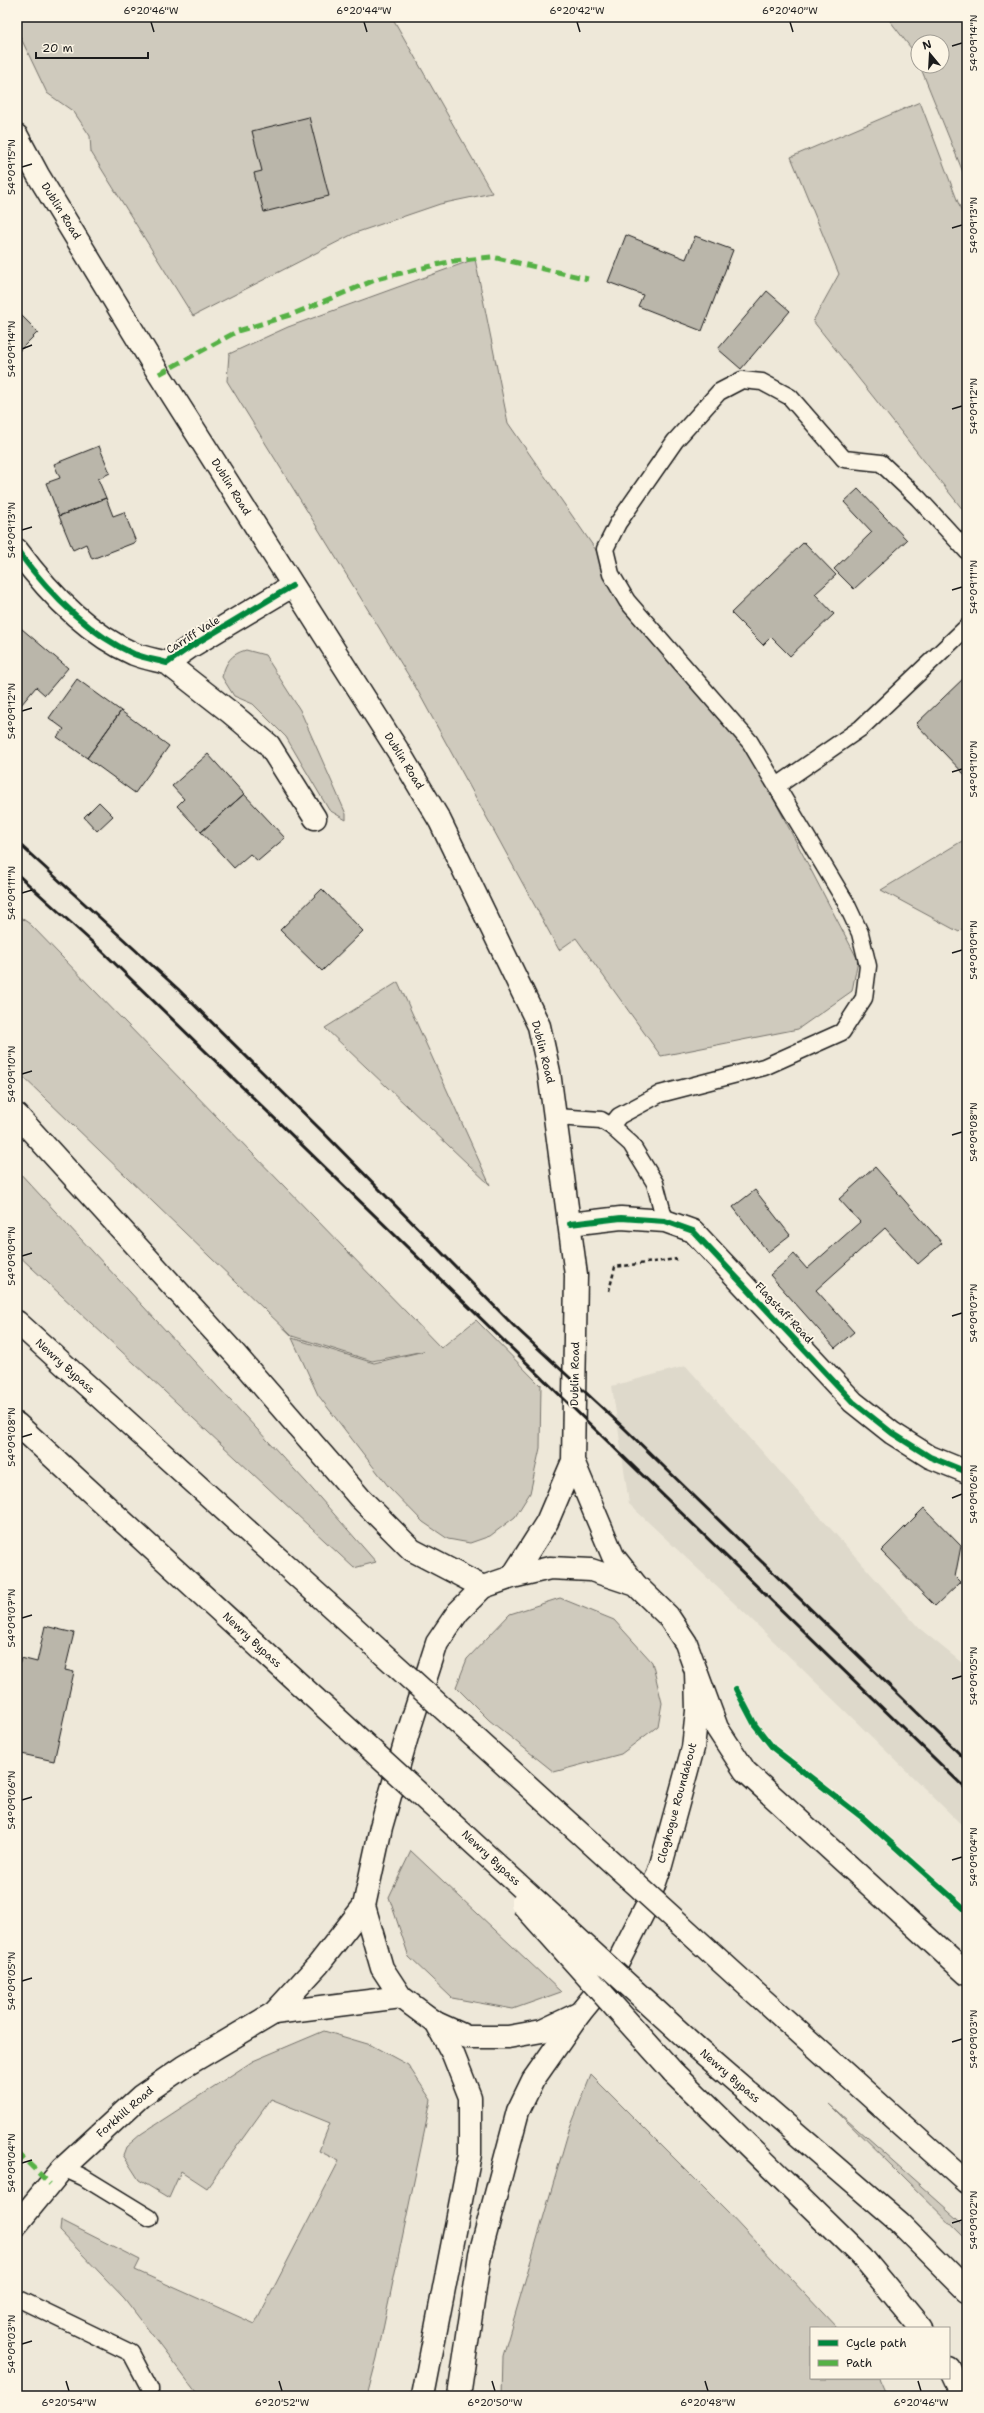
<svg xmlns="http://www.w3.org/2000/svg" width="984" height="2413" viewBox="0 0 984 2413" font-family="'Shantell Sans',sans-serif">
<rect width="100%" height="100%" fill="#eee8d9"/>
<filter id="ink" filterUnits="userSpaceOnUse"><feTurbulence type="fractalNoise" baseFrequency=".025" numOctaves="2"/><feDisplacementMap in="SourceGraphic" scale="8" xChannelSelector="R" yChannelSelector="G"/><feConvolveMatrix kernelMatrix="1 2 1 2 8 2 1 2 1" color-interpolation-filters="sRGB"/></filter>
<g filter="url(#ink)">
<path fill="#ded9cb" d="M 686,1366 L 919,1628 L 967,1667 L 967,1830 L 752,1620 L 629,1504 L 612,1386 Z"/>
<path fill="#cfcabd" stroke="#76736c" d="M 17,17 L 392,17 L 492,193 L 440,204 L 355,233 L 193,316 L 91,152 L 90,136 L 74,112 L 47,93 L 17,30 Z
M 887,17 L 967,17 L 967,182 L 920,66 L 942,66 L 942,42 L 918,42 L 918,62 L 914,52 Z
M 920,102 L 967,226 L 967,515 L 813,321 L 839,274 L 791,157 Z
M 475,259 L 508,423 L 598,553 L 750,742 L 768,788 L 858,960 L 852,991 L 798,1029 L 661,1056 L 576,938 L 559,950 L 415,686 L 227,381 L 229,354 L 288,327 Z
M 246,650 L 265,655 L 300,710 L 346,814 L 346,820 L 329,810 L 286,737 L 253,704 L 234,696 L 222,677 C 226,662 231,654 246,650 Z
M 967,838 L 967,924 L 959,932 L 881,890 Z
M 17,915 L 30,924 L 441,1348 L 476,1320 L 540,1385 L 541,1384 L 540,1448 L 530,1493 L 515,1517 L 490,1536 L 470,1543 L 448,1539 L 423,1522 L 388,1486 L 318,1395 L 292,1338 L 374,1363 L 424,1351 L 372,1361 L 292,1336 L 17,1071 Z
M 398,982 L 490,1185 L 325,1028 Z
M 17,1170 L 306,1482 L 376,1562 L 354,1568 L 17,1254 Z
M 560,1598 L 614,1620 L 652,1662 L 662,1703 L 658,1726 L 621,1754 L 554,1772 L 489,1720 L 456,1687 L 467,1659 L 510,1614 Z
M 411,1851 L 561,1992 L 513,2009 L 452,1998 L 409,1957 L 389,1897 Z
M 324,2031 L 371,2045 L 408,2065 L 431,2100 L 377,2358 L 367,2396 L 199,2396 L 124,2298 L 60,2231 L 61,2220 L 140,2260 L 135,2270 L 255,2324 L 339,2161 L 319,2151 L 330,2123 L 271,2099 L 207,2188 L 181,2171 L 169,2198 L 139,2180 L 123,2155 L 126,2147 L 141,2134 L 253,2061 Z
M 591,2075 L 728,2212 L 837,2328 L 811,2328 L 811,2378 L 879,2378 L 887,2396 L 502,2396 L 503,2356 L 568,2133 Z
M 829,2104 L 967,2227 L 967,2240 Z"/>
<path fill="#bab6aa" stroke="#1c1c1c" d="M 309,117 L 329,196 L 264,212 L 254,173 L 262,171 L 252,131 Z
M 626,235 L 686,259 L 695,236 L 733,250 L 702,331 L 638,306 L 643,295 L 608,282 Z
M 767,291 L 790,311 L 741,369 L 718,349 Z
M 17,311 L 38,332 L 17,353 Z
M 99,446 L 110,473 L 98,479 L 106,498 L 59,516 L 46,483 L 60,478 L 54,464 Z
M 858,489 L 907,540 L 854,589 L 834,569 L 872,532 L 844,502 Z
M 106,498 L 113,516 L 124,512 L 136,542 L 92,559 L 86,544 L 73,550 L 59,516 Z
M 804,542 L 836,575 L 815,594 L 834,614 L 790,656 L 771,637 L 763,645 L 731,613 Z
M 17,624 L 22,629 L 17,635 Z
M 22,629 L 68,668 L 45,695 L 36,687 L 21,705 L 17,701 L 17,635 Z
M 967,675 L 967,777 L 916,724 Z
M 77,679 L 121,711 L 87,758 L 57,737 L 64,729 L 49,718 Z
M 121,711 L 169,746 L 135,793 L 87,758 Z
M 208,754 L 244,794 L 201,832 L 177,806 L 184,799 L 172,786 Z
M 244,794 L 285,838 L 258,861 L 250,854 L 234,868 L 201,832 Z
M 99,802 L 113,816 L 97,831 L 84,817 Z
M 322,889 L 363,931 L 322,971 L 280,930 Z
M 875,1167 L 942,1243 L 918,1264 L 885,1228 L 816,1290 L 854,1332 L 835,1348 L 770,1275 L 794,1254 L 807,1269 L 860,1222 L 839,1199 Z
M 755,1190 L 790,1235 L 768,1252 L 733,1207 Z
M 924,1508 L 961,1546 L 955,1577 L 960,1582 L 935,1606 L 881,1551 Z
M 45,1626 L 74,1633 L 65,1670 L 74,1672 L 54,1761 L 17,1753 L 17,1673 L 21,1658 L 37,1662 Z"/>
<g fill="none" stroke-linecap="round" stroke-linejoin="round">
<defs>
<path id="service" d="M 777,786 L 861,728 L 967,627
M 556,1117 L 601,1120 L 611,1126 L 631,1144 L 655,1183 L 665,1221
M 611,1126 L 619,1116 L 660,1094 L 764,1067 L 842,1032 L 864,998 L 868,966 L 860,933 L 845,901 L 750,742 L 627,601 L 611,574 L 605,549 L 618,523 L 675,441 L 719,392 L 742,380 L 762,382 L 790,397 L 844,459 L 881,463 L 918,498 L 967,551
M 63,2168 L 83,2177 L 150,2218
M 17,2298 L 131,2353 L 150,2389 L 150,2396"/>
<path id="minor" d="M 17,550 C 48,592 86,633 134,654 C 144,658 156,660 167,663 L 190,647 L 292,586
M 167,663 L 231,713 L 269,745 L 315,818"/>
<path id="tertiary" d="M 570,1224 L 621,1218 L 665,1221 L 693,1231 L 853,1402 L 892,1433 L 930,1457 L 967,1472"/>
<path id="secondary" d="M 274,2013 L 401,1997
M 17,2224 L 63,2168 L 141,2096 L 183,2067 L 274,2013 L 318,1965 L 364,1906"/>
<path id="primary" d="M 17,136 L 38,175 L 159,374 L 400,754 L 440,821 L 539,1026 L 549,1072 L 576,1275 L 573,1461 L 547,1522 L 512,1577
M 573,1461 L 613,1556 L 636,1585
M 550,1568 L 591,1570 L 636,1585 L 668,1616 L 686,1643 L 696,1671 L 697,1711 L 693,1748 L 661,1865 L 647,1905 L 612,1974 L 580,2013 L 542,2031 L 508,2037 L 467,2037 L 436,2023 L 401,1997 L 382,1968 L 364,1906 L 381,1827 L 408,1733 L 437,1643 L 458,1612 L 483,1587 L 512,1577 Z"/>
<path id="trunk" d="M 17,1115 L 235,1354 L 360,1498 L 412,1550 L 483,1587
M 17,1322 L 326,1602
M 17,1424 L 272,1659
M 696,1671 L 717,1728 L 745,1771 L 967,1974
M 751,1989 L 967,2183
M 696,2047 L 900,2223 L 967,2290
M 673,2072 L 862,2257 L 921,2328
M 949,2368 L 962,2396
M 423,2396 L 470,2154 L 470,2097 L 453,2054 L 436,2023
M 459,2396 L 480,2254 L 518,2111 L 533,2080 L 580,2013"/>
</defs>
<use href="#service" stroke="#1c1c1c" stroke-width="19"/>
<use href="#minor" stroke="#1c1c1c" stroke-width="25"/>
<use href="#tertiary" stroke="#1c1c1c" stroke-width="25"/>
<use href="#secondary" stroke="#1c1c1c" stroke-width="25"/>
<use href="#primary" stroke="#1c1c1c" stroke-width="25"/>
<use href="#trunk" stroke="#1c1c1c" stroke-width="25"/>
<path stroke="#1c1c1c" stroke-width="2.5" stroke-dasharray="4 3" stroke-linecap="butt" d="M 609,1291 L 615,1267 L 677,1259"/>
<use href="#service" stroke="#fcf5e5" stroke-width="16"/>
<use href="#minor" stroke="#fcf5e5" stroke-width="22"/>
<use href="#tertiary" stroke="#fcf5e5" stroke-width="22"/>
<use href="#secondary" stroke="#fcf5e5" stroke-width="22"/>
<use href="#primary" stroke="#fcf5e5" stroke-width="22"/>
<use href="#trunk" stroke="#fcf5e5" stroke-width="22"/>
<path stroke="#1c1c1c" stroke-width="3" d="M 17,842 L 178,989 L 322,1131 L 514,1326 L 624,1428 L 967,1761
M 17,874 L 102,951 L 967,1790"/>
<defs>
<path id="trunk-bridge" d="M 326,1602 L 751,1989
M 272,1659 L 696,2047
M 522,1904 L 673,2072"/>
</defs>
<use href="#trunk-bridge" stroke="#1c1c1c" stroke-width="25" stroke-linecap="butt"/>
<use href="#trunk-bridge" stroke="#fcf5e5" stroke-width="22"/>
<path stroke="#55b145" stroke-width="5" stroke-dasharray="10 5" stroke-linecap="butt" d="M 159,374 L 238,331 L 293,314 L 380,278 L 453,261 L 492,257 L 588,279
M 17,2152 L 50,2184"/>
<defs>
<path id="cycleway" d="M 17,550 C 48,592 86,633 134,654 C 144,658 156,660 167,663 L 190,647 L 292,586
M 570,1224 L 621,1218 L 665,1221 L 693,1231 L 853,1402 L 892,1433 L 930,1457 L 967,1472
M 736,1689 L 755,1725 L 773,1748 L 863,1818 L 967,1911"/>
</defs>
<use href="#cycleway" stroke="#fcf5e5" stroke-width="8"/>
<use href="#cycleway" stroke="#00873e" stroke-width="6"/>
</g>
</g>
<path fill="none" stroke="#1c1c1c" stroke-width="1.5" d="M 151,22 L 154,32M 364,22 L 367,32M 577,22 L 580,32M 790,22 L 793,32M 952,46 L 962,43M 22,167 L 32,164M 952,228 L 962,225M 22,349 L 32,345M 952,409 L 962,406M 22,530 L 32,527M 952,590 L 962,587M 22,711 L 32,708M 952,772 L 962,769M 22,893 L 32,890M 952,953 L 962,950M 22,1074 L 32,1071M 952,1135 L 962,1132M 22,1256 L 32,1253M 952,1316 L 962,1313M 22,1437 L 32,1434M 952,1498 L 962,1494M 22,1618 L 32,1615M 952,1679 L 962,1676M 22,1800 L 32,1797M 952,1860 L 962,1857M 22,1981 L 32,1978M 952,2042 L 962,2039M 22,2163 L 32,2160M 952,2223 L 962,2220M 22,2344 L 32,2341M 66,2381 L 69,2391M 279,2381 L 282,2391M 492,2381 L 495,2391M 705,2381 L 708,2391M 918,2381 L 921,2391"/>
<g text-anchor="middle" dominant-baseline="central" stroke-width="4" stroke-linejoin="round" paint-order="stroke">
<g font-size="11" fill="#1c1c1c" stroke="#fcf5e5">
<text transform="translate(61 211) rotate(58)">Dublin Road</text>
<text transform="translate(231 487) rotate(58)">Dublin Road</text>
<text transform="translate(193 635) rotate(-32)">Carriff Vale</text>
<text transform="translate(404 761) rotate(58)">Dublin Road</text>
<text transform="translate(543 1052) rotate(76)">Dublin Road</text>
<text transform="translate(784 1313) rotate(47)">Flagstaff Road</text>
<text transform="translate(65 1366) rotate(42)">Newry Bypass</text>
<text transform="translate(575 1374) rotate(-89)">Dublin Road</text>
<text transform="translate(252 1640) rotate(43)">Newry Bypass</text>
<text transform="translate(677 1803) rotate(-75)">Cloghogue Roundabout</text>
<text transform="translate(491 1858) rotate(43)">Newry Bypass</text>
<text transform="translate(730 2076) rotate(41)">Newry Bypass</text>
<text transform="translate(125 2112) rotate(-41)">Forkhill Road</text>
</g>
</g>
<rect width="984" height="2413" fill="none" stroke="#fcf5e5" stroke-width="44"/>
<rect x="810" y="2327" width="140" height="52" fill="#fcf5e5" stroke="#a29e95"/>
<rect x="818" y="2340" width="20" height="6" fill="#00873e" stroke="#a29e95"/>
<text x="846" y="2347" font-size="12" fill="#1c1c1c">Cycle path</text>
<rect x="818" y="2360" width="20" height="6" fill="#55b145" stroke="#a29e95"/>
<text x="846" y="2367" font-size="12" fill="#1c1c1c">Path</text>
<g transform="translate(930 54) rotate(342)"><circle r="19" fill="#fcf5e5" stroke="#a29e95"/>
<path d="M0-3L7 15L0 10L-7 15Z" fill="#1c1c1c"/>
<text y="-6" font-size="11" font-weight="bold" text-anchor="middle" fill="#1c1c1c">N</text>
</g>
<path d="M36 52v6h112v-6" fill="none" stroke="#1c1c1c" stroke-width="2"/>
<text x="42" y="52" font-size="12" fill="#1c1c1c" stroke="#fcf5e5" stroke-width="3" paint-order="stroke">20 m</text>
<rect x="22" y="22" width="940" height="2369" fill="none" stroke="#1c1c1c" stroke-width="1.5"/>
<g font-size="10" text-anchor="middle" fill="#1c1c1c">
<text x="151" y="14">6°20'46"W</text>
<text x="364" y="14">6°20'44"W</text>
<text x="577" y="14">6°20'42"W</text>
<text x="790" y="14">6°20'40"W</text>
<text transform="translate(973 43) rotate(-90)" y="4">54°09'14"N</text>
<text transform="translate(11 167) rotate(-90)" y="4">54°09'15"N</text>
<text transform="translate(973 225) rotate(-90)" y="4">54°09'13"N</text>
<text transform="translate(11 349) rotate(-90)" y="4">54°09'14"N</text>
<text transform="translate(973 406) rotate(-90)" y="4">54°09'12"N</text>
<text transform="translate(11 530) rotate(-90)" y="4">54°09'13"N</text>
<text transform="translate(973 587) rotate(-90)" y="4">54°09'11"N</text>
<text transform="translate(11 711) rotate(-90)" y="4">54°09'12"N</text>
<text transform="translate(973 769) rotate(-90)" y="4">54°09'10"N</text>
<text transform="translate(11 893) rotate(-90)" y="4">54°09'11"N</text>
<text transform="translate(973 950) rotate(-90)" y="4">54°09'09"N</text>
<text transform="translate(11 1074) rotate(-90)" y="4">54°09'10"N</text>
<text transform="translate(973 1132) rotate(-90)" y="4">54°09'08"N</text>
<text transform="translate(11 1256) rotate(-90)" y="4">54°09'09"N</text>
<text transform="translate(973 1313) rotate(-90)" y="4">54°09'07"N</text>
<text transform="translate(11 1437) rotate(-90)" y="4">54°09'08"N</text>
<text transform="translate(973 1494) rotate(-90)" y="4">54°09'06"N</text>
<text transform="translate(11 1618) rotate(-90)" y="4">54°09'07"N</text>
<text transform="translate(973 1676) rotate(-90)" y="4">54°09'05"N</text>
<text transform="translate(11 1800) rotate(-90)" y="4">54°09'06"N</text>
<text transform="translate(973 1857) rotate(-90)" y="4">54°09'04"N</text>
<text transform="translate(11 1981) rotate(-90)" y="4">54°09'05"N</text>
<text transform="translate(973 2039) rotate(-90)" y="4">54°09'03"N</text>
<text transform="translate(11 2163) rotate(-90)" y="4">54°09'04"N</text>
<text transform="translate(973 2220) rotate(-90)" y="4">54°09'02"N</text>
<text transform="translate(11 2344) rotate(-90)" y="4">54°09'03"N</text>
<text x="69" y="2406">6°20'54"W</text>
<text x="282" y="2406">6°20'52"W</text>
<text x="495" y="2406">6°20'50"W</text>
<text x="708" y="2406">6°20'48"W</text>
<text x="921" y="2406">6°20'46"W</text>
</g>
</svg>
